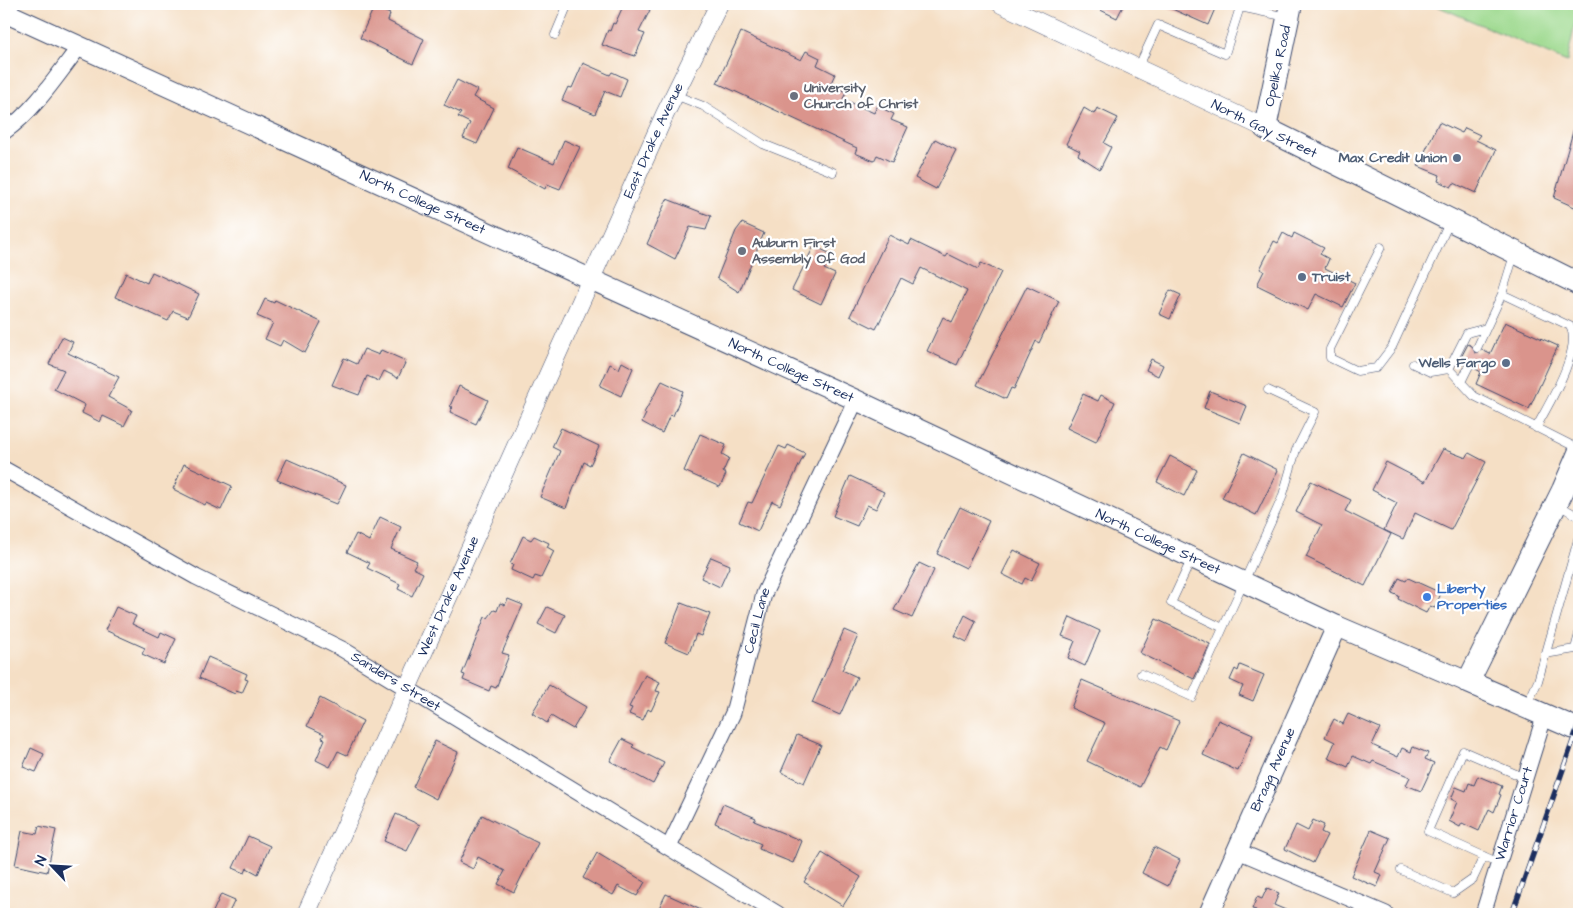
<svg xmlns="http://www.w3.org/2000/svg" width="1583" height="918" viewBox="0 0 1583 918" font-family="'Architects Daughter',sans-serif">
<rect width="100%" height="100%" fill="#fff"/>
<filter id="ink" filterUnits="userSpaceOnUse"><feTurbulence type="fractalNoise" baseFrequency=".02" numOctaves="2"/><feDisplacementMap in="SourceGraphic" scale="10" xChannelSelector="R" yChannelSelector="G"/><feConvolveMatrix kernelMatrix="1 2 1 2 8 2 1 2 1" color-interpolation-filters="sRGB"/></filter>
<filter id="wash" filterUnits="userSpaceOnUse"><feTurbulence type="fractalNoise" baseFrequency=".0096" numOctaves="4" result="noise"/><feDisplacementMap in="SourceGraphic" scale="20" xChannelSelector="R" yChannelSelector="G"/><feGaussianBlur stdDeviation="1.12" result="paint"/><feColorMatrix in="noise" values="0 0 0 0 0 0 0 0 0 0 0 0 0 0 0 0 0 1.4 0 .05"/><feComposite in="paint" operator="in"/></filter>
<g filter="url(#wash)">
<rect width="100%" height="100%" fill="#f5dfc5"/>
<path fill="#9cd98d" stroke="#5c8476" d="M 1438,4 L 1579,4 L 1567,62 L 1437,6 Z"/>
<g id="blocks">
<path fill="#da948c" d="M 624,4 L 636,4 L 650,10 L 639,32 L 645,34 L 635,56 L 602,45 L 608,30 L 610,31 L 613,23 L 615,24 Z
M 1088,4 L 1124,4 L 1117,18 Z
M 1161,4 L 1217,4 L 1208,25 Z
M 374,7 L 390,14 L 388,21 L 424,39 L 413,64 L 360,38 Z
M 741,32 L 801,60 L 806,51 L 820,58 L 817,65 L 835,74 L 830,85 L 846,92 L 843,99 L 874,113 L 877,106 L 894,114 L 891,120 L 908,127 L 892,162 L 877,155 L 874,161 L 855,153 L 857,148 L 717,83 Z
M 583,63 L 610,75 L 612,72 L 627,79 L 620,97 L 605,91 L 595,114 L 562,100 L 568,87 L 572,88 Z
M 457,80 L 477,90 L 473,97 L 494,108 L 477,144 L 463,138 L 470,123 L 458,117 L 461,113 L 444,105 Z
M 1084,108 L 1094,114 L 1097,108 L 1118,118 L 1104,143 L 1111,147 L 1100,169 L 1078,155 L 1080,151 L 1066,144 Z
M 1576,121 L 1579,122 L 1579,209 L 1554,198 Z
M 1439,122 L 1462,133 L 1465,128 L 1480,135 L 1476,140 L 1496,150 L 1476,193 L 1454,183 L 1451,187 L 1438,181 L 1440,175 L 1418,166 Z
M 935,139 L 956,150 L 936,189 L 915,178 Z
M 564,140 L 580,147 L 560,189 L 547,184 L 545,189 L 508,169 L 517,147 L 554,163 Z
M 667,199 L 711,216 L 706,230 L 690,227 L 675,259 L 647,244 Z
M 742,223 L 764,233 L 739,292 L 717,278 L 736,231 Z
M 1283,233 L 1292,238 L 1294,233 L 1324,248 L 1320,254 L 1329,259 L 1325,268 L 1355,283 L 1343,307 L 1316,294 L 1308,310 L 1257,285 L 1264,271 L 1260,269 L 1274,241 L 1278,243 Z
M 889,235 L 909,245 L 911,240 L 946,257 L 948,254 L 978,269 L 981,263 L 1001,272 L 957,365 L 927,351 L 943,317 L 952,322 L 967,291 L 921,268 L 913,284 L 901,278 L 876,329 L 850,316 Z
M 814,246 L 831,254 L 824,269 L 835,274 L 821,304 L 792,290 Z
M 152,272 L 199,294 L 188,317 L 173,311 L 168,321 L 115,297 L 126,273 L 147,283 Z
M 1027,286 L 1059,301 L 1039,343 L 1036,341 L 1014,389 L 1011,388 L 1006,399 L 977,385 Z
M 1170,290 L 1181,295 L 1170,319 L 1159,314 Z
M 265,299 L 274,303 L 275,300 L 321,322 L 305,353 L 283,340 L 280,346 L 265,339 L 273,323 L 257,316 Z
M 1505,322 L 1558,346 L 1529,409 L 1476,384 L 1481,372 L 1474,368 L 1471,361 L 1464,364 L 1459,361 L 1468,344 L 1472,346 L 1475,353 L 1482,350 L 1490,354 Z
M 62,337 L 73,342 L 68,353 L 119,377 L 108,397 L 132,410 L 124,426 L 103,416 L 100,422 L 82,413 L 85,405 L 54,389 L 64,370 L 49,364 Z
M 364,349 L 379,355 L 381,350 L 406,361 L 398,378 L 384,371 L 379,381 L 367,376 L 359,395 L 332,385 L 344,358 L 357,364 Z
M 1151,359 L 1163,365 L 1158,376 L 1146,370 Z
M 622,362 L 633,368 L 621,396 L 600,386 L 610,364 L 619,369 Z
M 662,381 L 683,391 L 673,416 L 670,415 L 662,433 L 642,422 L 646,414 L 644,413 Z
M 459,386 L 488,400 L 476,424 L 450,412 L 452,407 L 450,406 Z
M 1210,391 L 1247,406 L 1240,423 L 1204,408 Z
M 1083,394 L 1098,401 L 1101,395 L 1115,402 L 1096,442 L 1067,428 Z
M 561,428 L 599,446 L 590,465 L 584,462 L 566,508 L 540,497 L 560,451 L 552,447 Z
M 700,434 L 726,445 L 722,454 L 729,458 L 723,472 L 726,474 L 720,487 L 684,471 Z
M 788,445 L 805,453 L 780,505 L 772,501 L 758,531 L 739,522 L 748,502 L 752,503 L 779,446 L 786,449 Z
M 1443,449 L 1466,458 L 1469,453 L 1486,462 L 1451,530 L 1415,513 L 1403,539 L 1384,530 L 1397,503 L 1372,490 L 1386,462 L 1425,482 Z
M 1244,453 L 1278,470 L 1256,515 L 1222,498 Z
M 1170,456 L 1197,470 L 1184,496 L 1157,482 Z
M 287,459 L 346,485 L 337,504 L 277,480 Z
M 184,464 L 232,486 L 221,510 L 206,503 L 205,505 L 173,489 Z
M 850,476 L 884,492 L 876,509 L 867,505 L 857,526 L 833,516 Z
M 1311,481 L 1351,500 L 1345,511 L 1391,534 L 1365,586 L 1306,557 L 1322,525 L 1296,512 Z
M 960,507 L 989,521 L 966,568 L 937,554 Z
M 380,517 L 401,527 L 391,549 L 417,561 L 413,568 L 423,573 L 412,596 L 398,589 L 400,584 L 367,568 L 370,563 L 347,552 L 356,534 L 369,541 Z
M 523,536 L 531,540 L 534,536 L 549,543 L 547,547 L 554,551 L 541,578 L 535,576 L 533,580 L 511,570 L 513,565 L 510,564 Z
M 1014,550 L 1040,563 L 1031,581 L 1025,578 L 1022,584 L 1002,574 Z
M 711,557 L 730,565 L 720,587 L 701,578 Z
M 919,563 L 934,570 L 912,618 L 894,610 Z
M 1399,578 L 1406,581 L 1408,578 L 1441,593 L 1435,608 L 1430,606 L 1426,613 L 1398,599 L 1399,596 L 1392,593 Z
M 508,599 L 523,605 L 502,653 L 509,655 L 496,688 L 491,686 L 489,691 L 463,680 L 465,675 L 462,674 L 485,617 L 488,618 L 494,610 L 497,611 L 500,603 L 505,605 Z
M 681,603 L 710,614 L 701,636 L 696,634 L 689,653 L 665,643 Z
M 116,607 L 136,616 L 132,624 L 159,637 L 161,632 L 176,639 L 164,664 L 142,654 L 145,648 L 105,630 Z
M 547,607 L 565,615 L 556,633 L 538,624 Z
M 965,615 L 976,621 L 967,642 L 955,636 Z
M 1070,617 L 1100,631 L 1085,666 L 1068,658 L 1075,641 L 1062,636 Z
M 1156,619 L 1210,644 L 1194,679 L 1140,653 Z
M 844,630 L 858,636 L 842,670 L 857,677 L 840,715 L 812,703 Z
M 208,657 L 247,674 L 245,679 L 248,680 L 242,693 L 236,691 L 235,694 L 199,678 Z
M 1240,665 L 1264,675 L 1253,701 L 1239,695 L 1243,686 L 1230,680 L 1235,669 L 1238,671 Z
M 645,675 L 660,682 L 656,691 L 660,692 L 651,711 L 648,709 L 643,720 L 629,714 L 632,708 L 629,707 Z
M 1082,680 L 1179,721 L 1166,750 L 1160,747 L 1140,787 L 1087,761 L 1105,723 L 1071,708 Z
M 549,685 L 586,707 L 573,729 L 551,716 L 547,723 L 532,713 Z
M 320,698 L 363,721 L 347,755 L 338,751 L 330,767 L 316,760 L 325,739 L 322,738 L 324,734 L 307,726 Z
M 1348,714 L 1380,728 L 1372,745 L 1398,757 L 1402,748 L 1411,752 L 1413,747 L 1428,753 L 1425,759 L 1434,763 L 1421,791 L 1406,785 L 1410,777 L 1373,761 L 1371,764 L 1353,756 L 1348,767 L 1328,758 L 1335,742 L 1325,737 L 1334,719 L 1343,724 Z
M 1218,720 L 1253,735 L 1238,771 L 1203,755 Z
M 797,735 L 821,745 L 804,783 L 781,772 Z
M 622,739 L 634,745 L 632,747 L 664,763 L 653,784 L 610,761 Z
M 435,741 L 458,752 L 436,799 L 413,787 Z
M 31,748 L 44,754 L 36,772 L 23,767 Z
M 1478,776 L 1502,786 L 1499,794 L 1501,795 L 1494,812 L 1489,809 L 1479,831 L 1462,823 L 1460,827 L 1449,821 L 1457,802 L 1451,799 L 1456,787 L 1466,791 L 1469,783 L 1474,785 Z
M 723,804 L 756,818 L 754,821 L 802,841 L 793,863 L 759,849 L 761,844 L 715,823 Z
M 396,814 L 420,825 L 407,851 L 384,841 Z
M 482,815 L 538,843 L 514,892 L 498,884 L 505,871 L 478,857 L 473,869 L 459,862 Z
M 1313,820 L 1324,825 L 1321,832 L 1327,835 L 1313,863 L 1285,849 L 1296,825 L 1308,831 Z
M 39,826 L 56,830 L 47,872 L 15,865 L 22,831 L 37,834 Z
M 1371,830 L 1390,838 L 1375,872 L 1382,875 L 1377,887 L 1351,876 Z
M 248,836 L 270,846 L 258,874 L 247,868 L 245,873 L 233,868 Z
M 1154,847 L 1180,860 L 1168,886 L 1142,873 Z
M 597,853 L 645,882 L 637,896 L 618,886 L 613,895 L 583,878 Z
M 822,853 L 861,877 L 843,906 L 804,882 Z
M 1267,888 L 1279,893 L 1274,905 L 1295,914 L 1254,914 L 1256,910 L 1252,909 L 1257,897 L 1262,899 Z
M 221,894 L 235,900 L 228,914 L 212,914 Z
M 666,894 L 710,914 L 656,914 Z"/>
</g>
</g>
<g filter="url(#ink)">
<use href="#blocks" fill-opacity="0" stroke="#3c496d" stroke-width="1"/>
<g fill="none" stroke-linecap="round" stroke-linejoin="round">
<defs>
<path id="service" d="M 1240,7 L 1287,17
M 555,35 L 568,4
M 1138,68 L 1158,25 L 1225,54 L 1241,4
M 675,95 L 703,106 L 763,144 L 833,172
M 1381,247 L 1330,349 L 1330,358 L 1357,371 L 1376,368 L 1392,347 L 1449,223
M 1502,294 L 1570,326 C 1583,349 1548,405 1536,428
M 1477,348 L 1502,294 L 1514,255
M 1413,364 L 1430,372 L 1449,369
M 1449,369 L 1474,396 L 1579,449
M 1449,369 L 1467,333 L 1486,328
M 1461,382 L 1469,366
M 1557,504 L 1579,517
M 1192,558 L 1171,603 L 1223,628 L 1282,498 L 1296,450 L 1315,412 L 1268,390
M 1545,654 L 1575,649 L 1579,634
M 1141,674 L 1192,697 L 1223,628
M 1527,705 L 1538,681 L 1579,536
M 1499,863 L 1428,831 L 1463,751 L 1525,778
M 1401,870 L 1453,893 L 1473,879 L 1484,856
M 1357,914 L 1361,904"/>
<g id="minor">
<path d="M 4,132 C 34,111 57,76 79,47"/>
<path id="s1" d="M 4,469 L 196,577 L 342,649 L 778,914"/>
<path id="s2" d="M 669,847 L 733,713 L 764,594 L 856,400"/>
<path d="M 1238,851 L 1386,914"/>
<path id="s3" d="M 1483,914 L 1545,714"/>
</g>
<g id="tertiary">
<path d="M 1001,4 L 1265,128"/>
<path id="s4" d="M 306,914 L 665,114 L 719,4"/>
</g>
<g id="secondary">
<path id="s5" d="M 4,12 L 856,400 L 1337,626 L 1468,682"/>
<path id="s6" d="M 1209,914 L 1337,626"/>
</g>
<path id="primary" d="M 1291,4 L 1265,128 L 1579,284
M 1579,453 L 1563,490 L 1468,682 L 1579,730"/>
</defs>
<use href="#service" stroke="#3c496d" stroke-width="9"/>
<use href="#minor" stroke="#3c496d" stroke-width="17"/>
<use href="#tertiary" stroke="#3c496d" stroke-width="19"/>
<use href="#secondary" stroke="#3c496d" stroke-width="22"/>
<use href="#primary" stroke="#3c496d" stroke-width="24"/>
<use href="#service" stroke="#fff" stroke-width="8"/>
<use href="#minor" stroke="#fff" stroke-width="15"/>
<use href="#tertiary" stroke="#fff" stroke-width="18"/>
<use href="#secondary" stroke="#fff" stroke-width="20"/>
<use href="#primary" stroke="#fff" stroke-width="22"/>
<defs>
<path id="rail" d="M 1512,914 L 1579,724"/>
</defs>
<use href="#rail" stroke="#1b2f5e" stroke-width="5.5"/>
<use href="#rail" stroke="#fff" stroke-width="4" stroke-dasharray="11" stroke-linecap="butt"/>
</g>
</g>
<g fill="#6b7280" stroke="#fff" stroke-width="2">
<circle cx="794" cy="96" r="5"/>
<circle cx="742" cy="251" r="5"/>
</g>
<g fill="#5c6f8a" stroke="#fff" stroke-width="2">
<circle cx="1457" cy="158" r="5"/>
<circle cx="1302" cy="277" r="5"/>
<circle cx="1506" cy="363" r="5"/>
</g>
<circle fill="#3f7fe0" stroke="#fff" stroke-width="2" cx="1427" cy="597" r="5"/>
<g text-anchor="middle" dominant-baseline="central" stroke-width="4.5" stroke-linejoin="round" paint-order="stroke">
<g font-size="14" fill="#1b2f5e" stroke="#fff">
<text transform="translate(1278 66) rotate(-78)">Opelika Road</text>
<text transform="translate(1264 129) rotate(26)">North Gay Street</text>
<text stroke="none"><textPath href="#s4" startOffset="848">East Drake Avenue</textPath></text>
<text stroke="none"><textPath href="#s5" startOffset="460">North College Street</textPath></text>
<text stroke="none"><textPath href="#s5" startOffset="865">North College Street</textPath></text>
<text stroke="none"><textPath href="#s5" startOffset="1270">North College Street</textPath></text>
<text stroke="none"><textPath href="#s4" startOffset="348">West Drake Avenue</textPath></text>
<text stroke="none"><textPath href="#s2" startOffset="244">Cecil Lane</textPath></text>
<text stroke="none"><textPath href="#s1" startOffset="446">Sanders Street</textPath></text>
<text stroke="none"><textPath href="#s6" startOffset="158">Bragg Avenue</textPath></text>
<text stroke="none"><textPath href="#s3" startOffset="105">Warrior Court</textPath></text>
</g>
<g font-size="14" font-weight="bold" fill="#5b616d" stroke="#fff" text-anchor="start">
<text x="804" y="88">University<tspan x="804" dy="16">Church of Christ</tspan></text>
<text x="752" y="243">Auburn First<tspan x="752" dy="16">Assembly Of God</tspan></text>
</g>
<g font-size="14" font-weight="bold" fill="#4e5e75" stroke="#fff" text-anchor="end">
<text x="1447" y="158">Max Credit Union</text>
<text x="1312" y="277" text-anchor="start">Truist</text>
<text x="1496" y="363">Wells Fargo</text>
</g>
<g font-size="14" font-weight="bold" fill="#366cbe" stroke="#fff" text-anchor="start">
<text x="1437" y="589">Liberty<tspan x="1437" dy="16">Properties</tspan></text>
</g>
</g>
<rect width="1583" height="918" fill="none" stroke="#fff" stroke-width="20"/>
<g transform="translate(52 866) rotate(295)" stroke="#ffffff" stroke-width="4" paint-order="stroke">
<path d="M0-4L9 19L0 12L-9 19Z" fill="#1b2f5e"/>
<text y="-8" font-size="14" font-weight="bold" text-anchor="middle" fill="#1b2f5e">N</text>
</g>
</svg>
